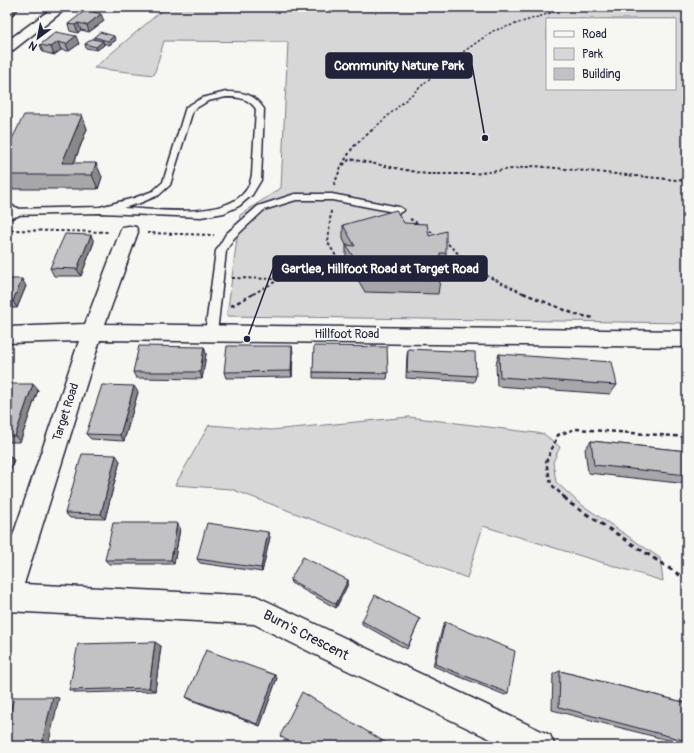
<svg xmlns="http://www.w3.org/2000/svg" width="694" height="753" viewBox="0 0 694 753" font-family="Pangolin,sans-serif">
<rect width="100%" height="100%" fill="#f6f6f2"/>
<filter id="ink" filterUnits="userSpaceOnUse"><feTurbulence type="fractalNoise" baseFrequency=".025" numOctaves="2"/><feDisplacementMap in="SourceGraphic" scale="8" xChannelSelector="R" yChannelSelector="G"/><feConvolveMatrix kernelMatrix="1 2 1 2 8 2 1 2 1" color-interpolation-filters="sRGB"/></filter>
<g filter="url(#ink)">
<path fill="#d7d7d7" stroke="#7c7c89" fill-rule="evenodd" d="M 166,7 L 687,7 L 687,323 L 227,316 L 240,215 L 281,188 L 288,42 L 164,41 L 154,75 L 94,68 ZM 547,19 L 675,19 L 675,89 L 547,89 Z
M 409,417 L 544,434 L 560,447 L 553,462 L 556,482 L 579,503 L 660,558 L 663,581 L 483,526 L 467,578 L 231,489 L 175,485 L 209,425 L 271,430 Z"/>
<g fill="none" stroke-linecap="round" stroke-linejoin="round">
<defs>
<path id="service" d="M 226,92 C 244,92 254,94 264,109 L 261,180 L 252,195 L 239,206 L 224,213 L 201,217 L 100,213 L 12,215 L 7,212 L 12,209 L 100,207 L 134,198 L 153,191 L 163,182 L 186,107 L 202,98 ZM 226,97 C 239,97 248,98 256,109 C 255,125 254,142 253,158 C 252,165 253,173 251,179 C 241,223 155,209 123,208 L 140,203 L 159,195 L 170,185 L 193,110 L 208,101 Z
M 295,194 L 332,194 L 399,207 L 404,210 L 399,213 L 332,200 L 296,200 L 264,210 L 234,238 L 226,251 L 217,333 L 215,336 L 211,338 L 207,336 L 205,333 L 216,251 L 226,234 L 258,206 Z"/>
<path id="minor" d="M 12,206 L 18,208 L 21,212 L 18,216 L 7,219 L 7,207 Z
M 129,226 L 136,227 L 138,232 L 105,324 L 687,331 L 687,347 L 100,340 L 24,584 L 256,596 L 550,735 L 555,746 L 505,746 L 324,659 L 254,624 L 7,611 L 7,553 L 79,341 L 7,343 L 7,327 L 85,324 L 120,232 L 122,227 Z"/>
<path id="primary" d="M 54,7 L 68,7 L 12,51 L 7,52 L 7,41 Z"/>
</defs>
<use href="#service" stroke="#22223b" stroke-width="3"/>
<use href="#minor" stroke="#22223b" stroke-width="3"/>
<use href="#primary" stroke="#22223b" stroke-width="3"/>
<path stroke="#22223b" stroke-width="1.5" stroke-dasharray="2.5 2" stroke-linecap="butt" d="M 371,131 L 446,64 L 493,31 L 570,7"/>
<path stroke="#22223b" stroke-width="2" stroke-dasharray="3 2.5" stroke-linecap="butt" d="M 342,165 L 353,147 L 372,130
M 334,185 L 341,167 L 350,159 L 426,174 L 473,174 L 535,166 L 687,181
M 410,219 L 421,225
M 425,228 L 438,236
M 11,230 L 110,232
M 147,233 L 214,235
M 444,240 L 475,270 L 525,294
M 232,278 L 279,279
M 253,294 L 280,279 L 339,261 L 328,243 L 331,210"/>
<path stroke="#22223b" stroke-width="2.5" stroke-dasharray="4 3" stroke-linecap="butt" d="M 523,293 L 577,315 L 595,318
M 231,306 L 255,293
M 565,498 L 551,484 L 546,462 L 558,435 L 575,429 L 687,437"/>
<path stroke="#22223b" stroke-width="3" stroke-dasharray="5 4" stroke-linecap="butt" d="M 564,497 L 571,504 L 687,580"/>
<use href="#service" fill="#f6f6f2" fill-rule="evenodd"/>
<use href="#minor" fill="#f6f6f2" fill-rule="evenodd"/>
<use href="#primary" fill="#f6f6f2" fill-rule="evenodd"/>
</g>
<path fill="#a7a7a9" stroke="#22223b" d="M 7,7 L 21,7 L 12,16 L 7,15 Z
M 104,21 L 89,32 L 81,30 L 78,33 L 70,31 L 68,24 Z
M 56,32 L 79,44 L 69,51 L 61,50 L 54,55 L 43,52 L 40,45 Z
M 94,37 L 116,40 L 109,45 L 103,43 L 104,45 L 97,50 L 86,48 L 85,44 L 94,39 Z
M 82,115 L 87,129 L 74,163 L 102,177 L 98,189 L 7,189 L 7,149 Z
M 404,223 L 429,236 L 446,253 L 444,267 L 440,266 L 440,280 L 438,294 L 365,292 L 346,259 L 346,245 L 343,239 L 343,225 Z
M 94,242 L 81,276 L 54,276 L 50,268 Z
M 7,279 L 26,286 L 17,308 L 7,308 Z
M 204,347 L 206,354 L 202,379 L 136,378 L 133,372 Z
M 408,349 L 476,376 L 474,382 L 406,378 L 407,355 Z
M 293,353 L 292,377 L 226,378 L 224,372 Z
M 499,354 L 617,385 L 610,394 L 497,386 L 496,364 Z
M 313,372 L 388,373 L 387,379 L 313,378 Z
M 7,384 L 38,390 L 20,442 L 7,442 Z
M 138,392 L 124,441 L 91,439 L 86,434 Z
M 591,441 L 687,451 L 687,484 L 588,473 L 585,449 Z
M 120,461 L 105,519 L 70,518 L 65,513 Z
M 177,523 L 180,528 L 174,564 L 109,564 L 105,560 Z
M 270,537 L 262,572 L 200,563 L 197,559 Z
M 290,580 L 348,580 L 348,584 L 336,608 L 291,583 Z
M 420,619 L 407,649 L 362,624 L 362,621 Z
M 445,622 L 508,693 L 505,695 L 433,666 L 443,625 Z
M 161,646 L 155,691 L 77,693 L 69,690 Z
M 560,671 L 687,703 L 687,745 L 552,710 L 553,674 Z
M 277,678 L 260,726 L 191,700 L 186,697 Z"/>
<path fill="#888889" stroke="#22223b" d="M 10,7 L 21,7 L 12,16 L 9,8 Z
M 101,14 L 104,21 L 89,32 L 87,25 Z
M 78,23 L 81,30 L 78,33 L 75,25 Z
M 76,36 L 79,44 L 69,51 L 66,44 Z
M 114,36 L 116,40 L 109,45 L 108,41 Z
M 103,41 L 104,45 L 97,50 L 96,47 Z
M 58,42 L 61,50 L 54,55 L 51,47 Z
M 82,115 L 87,129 L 69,175 L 62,163 Z
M 96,163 L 102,177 L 98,189 L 92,175 Z
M 91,235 L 94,242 L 81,276 L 77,269 Z
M 22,279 L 26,286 L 17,308 L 13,301 Z
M 292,346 L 293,353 L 292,377 L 291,371 Z
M 204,347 L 206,354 L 202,379 L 200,372 Z
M 33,384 L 38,390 L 20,442 L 15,436 Z
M 134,386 L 138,392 L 124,441 L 120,435 Z
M 8,454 L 14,460 L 7,480 L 7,457 Z
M 116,455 L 120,461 L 105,519 L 101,514 Z
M 177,523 L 180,528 L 174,564 L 171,560 Z
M 268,532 L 270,537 L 262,572 L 261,568 Z
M 348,580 L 348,584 L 336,608 L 336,604 Z
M 155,642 L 161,646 L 155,691 L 149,688 Z
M 275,675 L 277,678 L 260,726 L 257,724 Z
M 53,697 L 59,698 L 48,746 L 41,746 Z"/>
<path fill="#c2c2c4" stroke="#22223b" d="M 86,10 L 101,14 L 87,25 L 78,23 L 75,25 L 68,24 Z
M 56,32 L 76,36 L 66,44 L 58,42 L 51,47 L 40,45 Z
M 100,32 L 114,36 L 108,41 L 94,37 Z
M 92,39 L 103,41 L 96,47 L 85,44 Z
M 24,115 L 82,115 L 62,163 L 96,163 L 92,175 L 7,175 L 7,149 Z
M 396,210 L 404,223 L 427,224 L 429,236 L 446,231 L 446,253 L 440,253 L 440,280 L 366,278 L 346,245 L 355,246 L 343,225 Z
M 65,234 L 91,235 L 77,269 L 50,268 Z
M 7,279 L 22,279 L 13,301 L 7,301 Z
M 139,346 L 204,347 L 200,372 L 133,372 Z
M 227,346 L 292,346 L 291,371 L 224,372 Z
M 314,346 L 387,347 L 388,373 L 313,372 Z
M 408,349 L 475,352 L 476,376 L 407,372 Z
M 499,354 L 612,362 L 617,385 L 500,377 Z
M 7,384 L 33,384 L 15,436 L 7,436 Z
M 102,385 L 134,386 L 120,435 L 86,434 Z
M 591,441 L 687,451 L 687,475 L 594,465 Z
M 82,454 L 116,455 L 101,514 L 65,513 Z
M 113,523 L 177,523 L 171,560 L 105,560 Z
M 207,523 L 268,532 L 261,568 L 197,559 Z
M 303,557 L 348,580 L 336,604 L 290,580 Z
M 375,595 L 420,619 L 408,646 L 362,621 Z
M 445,622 L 515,651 L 508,693 L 435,664 Z
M 155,642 L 149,688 L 69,690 L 78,644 Z
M 206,650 L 275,675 L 257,724 L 186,697 Z
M 560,671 L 687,703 L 687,741 L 559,707 Z
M 302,692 L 388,744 L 388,746 L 296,746 L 280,736 Z
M 14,697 L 53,697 L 41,746 L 7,746 L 7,725 Z"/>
</g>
<g text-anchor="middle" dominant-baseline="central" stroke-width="4" stroke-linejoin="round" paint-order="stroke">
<g font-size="12" fill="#22223b" stroke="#f6f6f2">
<text x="347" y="334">Hillfoot Road</text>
<text transform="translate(66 412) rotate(-72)">Target Road</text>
</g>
<g font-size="14" fill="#22223b" stroke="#f6f6f2">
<text transform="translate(306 635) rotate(27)">Burn's Crescent</text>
</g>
</g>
<path fill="none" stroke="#22223b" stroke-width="1.5" d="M485 138L472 65M247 339L273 268"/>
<g fill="#22223b" stroke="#f6f6f2" stroke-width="1.5">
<circle cx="485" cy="138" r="4"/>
<circle cx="247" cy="339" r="4"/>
</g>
<g fill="#22223b" stroke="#22223b" stroke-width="1.5">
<rect x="326" y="53" width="146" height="25" rx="4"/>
<rect x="273" y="256" width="214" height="25" rx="4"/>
</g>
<g font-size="13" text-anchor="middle" font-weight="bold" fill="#fff">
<text x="399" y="70">Community Nature Park</text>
<text x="380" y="273">Gartlea, Hillfoot Road at Target Road</text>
</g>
<rect width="694" height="753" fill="none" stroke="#f6f6f2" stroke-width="24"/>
<rect x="12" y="12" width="670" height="729" fill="none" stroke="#22223b" stroke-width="1.5" filter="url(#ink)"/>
<rect x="546" y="18" width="130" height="72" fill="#f6f6f2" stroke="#a1a1a9"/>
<rect x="554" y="31" width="20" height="6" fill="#f6f6f2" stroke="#a1a1a9"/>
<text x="582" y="38" font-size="12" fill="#22223b">Road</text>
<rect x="554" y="48" width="20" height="12" fill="#d7d7d7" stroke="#a1a1a9"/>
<text x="582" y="58" font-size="12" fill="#22223b">Park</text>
<rect x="554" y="68" width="20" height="12" fill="#c2c2c4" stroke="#a1a1a9"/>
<text x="582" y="78" font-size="12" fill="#22223b">Building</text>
<g transform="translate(38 38) rotate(212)" stroke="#f6f6f2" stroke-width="3" paint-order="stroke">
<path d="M0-3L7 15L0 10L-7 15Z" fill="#22223b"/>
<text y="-6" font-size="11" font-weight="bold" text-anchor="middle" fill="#22223b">N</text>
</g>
</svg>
